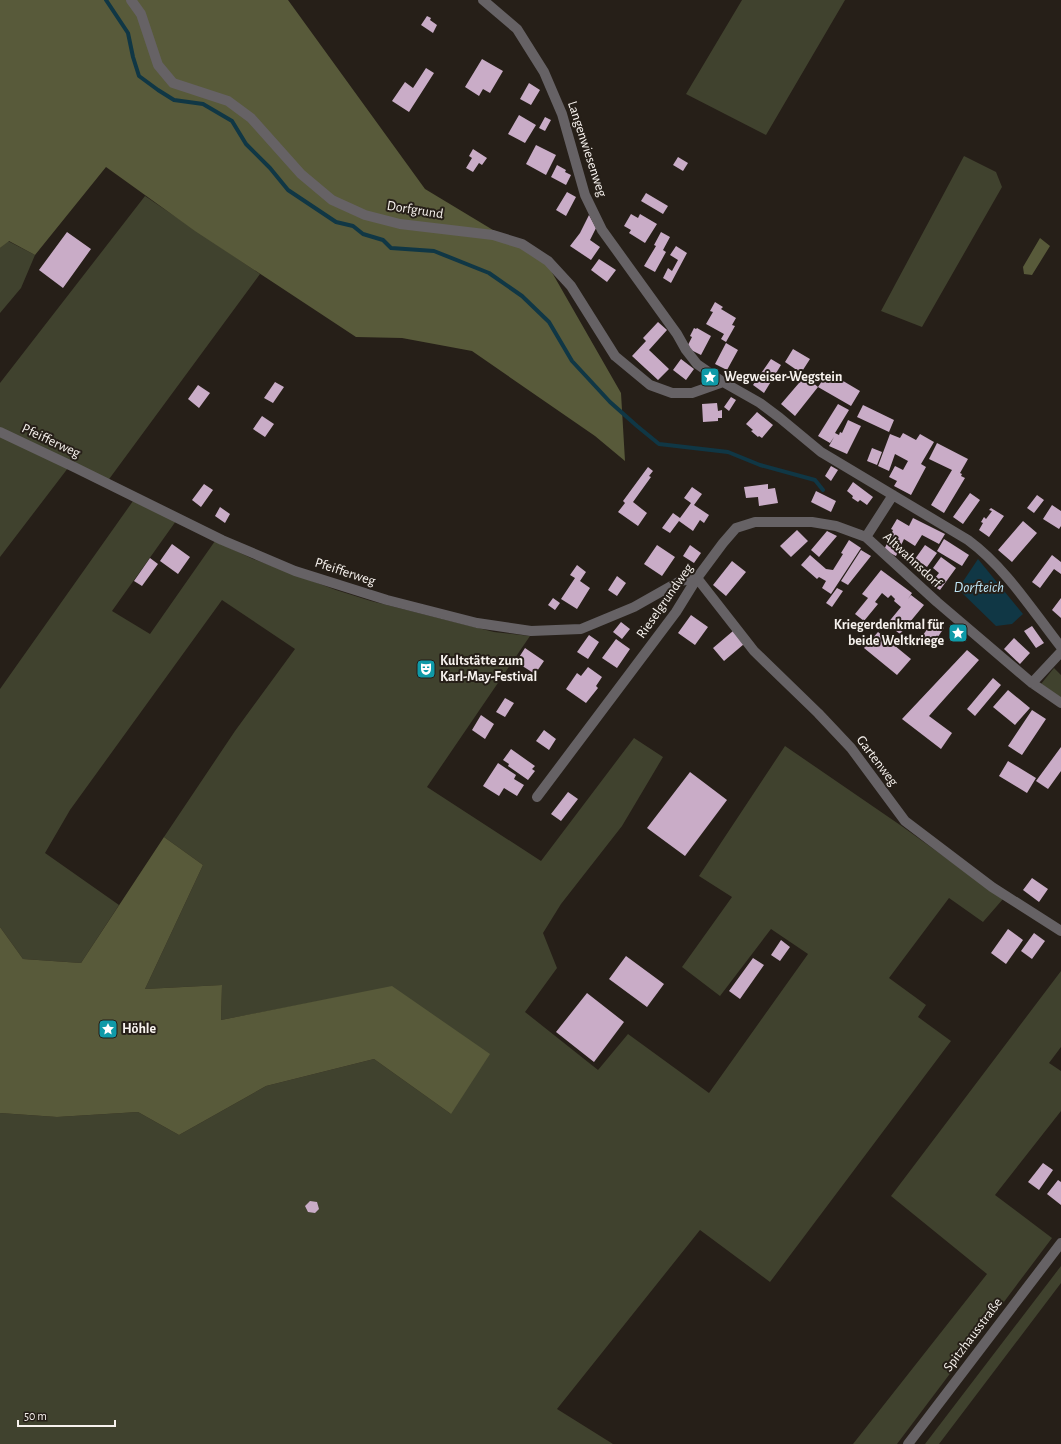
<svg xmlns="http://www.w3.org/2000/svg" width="1061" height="1444" viewBox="0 0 1061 1444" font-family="'Alegreya Sans',sans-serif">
<rect width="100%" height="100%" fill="#261f18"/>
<path fill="#40422e" d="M 742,0 L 845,0 L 766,135 L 686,94 Z
M 964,156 L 996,172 L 1002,187 L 922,327 L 881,311 Z
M 145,196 L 260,274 L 104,486 L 68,468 L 0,557 L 0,383 Z
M 8,241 L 35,255 L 21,288 L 0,313 L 0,248 Z
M 133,501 L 176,521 L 112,611 L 150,634 L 215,541 L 253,559 L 336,590 L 371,601 L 494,632 L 530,636 L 427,787 L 541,861 L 634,738 L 663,757 L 622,826 L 561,904 L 543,933 L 557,968 L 525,1012 L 598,1070 L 628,1034 L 709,1093 L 808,954 L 771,929 L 720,996 L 682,967 L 732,897 L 699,876 L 785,746 L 903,827 L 1003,899 L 983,922 L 949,898 L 889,978 L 926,1005 L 918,1017 L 951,1041 L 770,1282 L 700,1230 L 557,1409 L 613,1444 L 0,1444 L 0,1113 L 57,1117 L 138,1112 L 179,1135 L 266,1086 L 374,1059 L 451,1114 L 392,987 L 221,1020 L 222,985 L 145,989 L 203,865 L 164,837 L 235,731 L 295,649 L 222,600 L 70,810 L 45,853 L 119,905 L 81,963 L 23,959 L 0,927 L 0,689 Z
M 1054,668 L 1061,675 L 1061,698 L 1041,684 Z
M 1061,971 L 1061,1047 L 1049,1063 L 1061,1071 L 1061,1111 L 995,1195 L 1052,1238 L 897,1444 L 853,1444 L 987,1274 L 891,1196 Z
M 1061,1266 L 1061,1283 L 939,1444 L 925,1444 Z"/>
<path fill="#585a3a" d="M 0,0 L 288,0 L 425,189 L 546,262 L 621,393 L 625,461 L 595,436 L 472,351 L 402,338 L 356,337 L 195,231 L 106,167 L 35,255 L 9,241 L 0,248 Z
M 1040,238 L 1050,246 L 1032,275 L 1024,274 L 1023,267 Z
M 164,837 L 203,865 L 145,989 L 222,985 L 221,1020 L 392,986 L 490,1054 L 451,1114 L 374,1059 L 266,1086 L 179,1135 L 138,1112 L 57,1117 L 0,1113 L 0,927 L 23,959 L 81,963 Z"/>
<path fill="#103745" d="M 978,559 L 1023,614 L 1012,624 L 996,626 L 958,589 Z"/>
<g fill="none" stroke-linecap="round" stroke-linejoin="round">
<path stroke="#103745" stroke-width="4" d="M 106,0 L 128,33 L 133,57 L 139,76 L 158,90 L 174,100 L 203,104 L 232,121 L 246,144 L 270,168 L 288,190 L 336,222 L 353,226 L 363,234 L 383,240 L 391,248 L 434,251 L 489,273 L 522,296 L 549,322 L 572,361 L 610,402 L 637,426 L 659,444 L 728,452 L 760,465 L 815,480 L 823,490"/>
</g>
<path fill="#c9acc7" d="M 427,16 L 431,18 L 430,20 L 437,25 L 433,33 L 421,25 Z
M 482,59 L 503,71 L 490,93 L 483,89 L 479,96 L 465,87 Z
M 426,68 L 434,73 L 409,112 L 392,101 L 405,82 L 413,88 Z
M 529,83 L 540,90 L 531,105 L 520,99 Z
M 519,115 L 536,125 L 525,143 L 508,134 Z
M 545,117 L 551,120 L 545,131 L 539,128 Z
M 536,145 L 556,155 L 546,175 L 526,164 Z
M 473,149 L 487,158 L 482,165 L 479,163 L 473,172 L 466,168 L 472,158 L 469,156 Z
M 678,157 L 688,163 L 683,171 L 673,165 Z
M 557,165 L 566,170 L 565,172 L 571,175 L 566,185 L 551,177 Z
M 567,192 L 576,197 L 566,216 L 556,210 Z
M 646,193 L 668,206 L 663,214 L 641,201 Z
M 631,214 L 638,218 L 640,214 L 657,224 L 645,243 L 629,233 L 631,230 L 624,226 Z
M 589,215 L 596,228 L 590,240 L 600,247 L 591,260 L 570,246 L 580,233 Z
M 67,232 L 91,249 L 63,288 L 39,270 Z
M 661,232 L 670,237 L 663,250 L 666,252 L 655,272 L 644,266 L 656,246 L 654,245 Z
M 676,246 L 687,253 L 671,283 L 663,278 L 668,268 L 672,271 L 678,260 L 670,255 Z
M 599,259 L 616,270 L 607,282 L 591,270 Z
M 715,302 L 723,307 L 721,309 L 736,318 L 732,325 L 735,326 L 726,342 L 721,339 L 724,334 L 706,324 L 713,312 L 710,311 Z
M 658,322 L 667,330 L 649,350 L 669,369 L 658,380 L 632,356 L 646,341 L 643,338 Z
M 694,328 L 696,329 L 697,328 L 711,336 L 701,355 L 691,350 L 688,345 L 692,337 L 690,336 Z
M 726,343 L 738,350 L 727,370 L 715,364 Z
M 793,349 L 810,359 L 801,373 L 785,362 Z
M 681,359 L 694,369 L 686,380 L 673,370 Z
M 771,359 L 781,365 L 764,393 L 753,385 Z
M 828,372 L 860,391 L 851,406 L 818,387 Z
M 805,376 L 818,387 L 795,416 L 781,404 Z
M 275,382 L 284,387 L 273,403 L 264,398 Z
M 198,385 L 210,393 L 199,408 L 188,399 Z
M 731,397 L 736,400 L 729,411 L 724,407 Z
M 717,403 L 718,411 L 722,410 L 722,418 L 718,418 L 718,421 L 703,422 L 702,404 Z
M 838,404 L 849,410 L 835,433 L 839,435 L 840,432 L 842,433 L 848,420 L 861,426 L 847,454 L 829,446 L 834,437 L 830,443 L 818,436 Z
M 863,405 L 894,420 L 889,432 L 857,417 Z
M 757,412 L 773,425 L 762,438 L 759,436 L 758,437 L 751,431 L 753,430 L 746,424 Z
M 262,416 L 274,424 L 265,437 L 253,429 Z
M 903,433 L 916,440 L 920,434 L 934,442 L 921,464 L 926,467 L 911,495 L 894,486 L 897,481 L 889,477 L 895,466 L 903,470 L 908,461 L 895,454 L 889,471 L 878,466 L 890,434 L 900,438 Z
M 937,443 L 968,459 L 960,473 L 962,474 L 961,476 L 965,478 L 944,513 L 931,505 L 952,470 L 929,459 Z
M 872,448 L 882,452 L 877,465 L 867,461 Z
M 831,466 L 838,470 L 831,481 L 825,476 Z
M 648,467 L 653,471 L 649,476 L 651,477 L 633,502 L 647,513 L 638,526 L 618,512 L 625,503 L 623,501 Z
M 853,482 L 873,497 L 867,505 L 860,500 L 858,502 L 852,498 L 853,496 L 847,491 Z
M 204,484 L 213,490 L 201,507 L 192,500 Z
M 768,484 L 768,489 L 775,488 L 778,503 L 759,506 L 758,497 L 746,498 L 744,487 Z
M 692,487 L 702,494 L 694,505 L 709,515 L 704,523 L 700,520 L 693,531 L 679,521 L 670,533 L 662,528 L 673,513 L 680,518 L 691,503 L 684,498 Z
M 816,491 L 836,501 L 831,512 L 811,502 Z
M 970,493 L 980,500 L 963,524 L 953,517 Z
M 1037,495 L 1044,500 L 1034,513 L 1027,508 Z
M 1052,505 L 1061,511 L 1061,526 L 1059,529 L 1043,519 Z
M 220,507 L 230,514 L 225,523 L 215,516 Z
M 991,508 L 1004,516 L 989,537 L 979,530 L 983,523 L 981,522 L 984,517 L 986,519 L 992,511 L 989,510 Z
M 913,518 L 945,534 L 939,544 L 922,535 L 915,546 L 904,539 L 896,556 L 884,550 L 893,530 L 891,529 L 897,519 L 909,526 Z
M 1023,521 L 1037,533 L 1012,562 L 998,550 Z
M 797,530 L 808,541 L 791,557 L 780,546 Z
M 827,531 L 837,536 L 819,557 L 811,550 Z
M 944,539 L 969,555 L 962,566 L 937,551 Z
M 849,540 L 861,548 L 831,594 L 822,588 L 826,581 L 819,577 L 817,579 L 801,565 L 810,555 L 826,569 L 833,570 L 843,554 L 841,553 Z
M 172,544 L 190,557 L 178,574 L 160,561 Z
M 657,545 L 675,557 L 662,576 L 644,564 Z
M 690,545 L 701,553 L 694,563 L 683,556 Z
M 925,545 L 937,553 L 927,567 L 915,559 Z
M 861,550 L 871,556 L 848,585 L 841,581 Z
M 1052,555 L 1061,562 L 1061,574 L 1054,569 L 1040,588 L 1032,582 Z
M 941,557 L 956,568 L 940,590 L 930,584 L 939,573 L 933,568 Z
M 150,558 L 158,564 L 142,586 L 134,581 Z
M 732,561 L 746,572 L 726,596 L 713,585 Z
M 577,565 L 586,572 L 580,581 L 590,588 L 577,609 L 561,599 L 575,578 L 570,575 Z
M 881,570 L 912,593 L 908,599 L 911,595 L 924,605 L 900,634 L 887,624 L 901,607 L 894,601 L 895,599 L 891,595 L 888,598 L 882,593 L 875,602 L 878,604 L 864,621 L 855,614 L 868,598 L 862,594 Z
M 617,576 L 626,583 L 617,596 L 608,590 Z
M 837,588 L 843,591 L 832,607 L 826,603 Z
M 553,598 L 560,603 L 555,610 L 548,605 Z
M 1061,598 L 1061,618 L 1052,610 Z
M 691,615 L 708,627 L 695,645 L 678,633 Z
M 934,620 L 944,628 L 931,647 L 920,639 Z
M 621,622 L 630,629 L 622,639 L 613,632 Z
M 1032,626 L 1044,643 L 1036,648 L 1024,631 Z
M 733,631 L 744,644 L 724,661 L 713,648 Z
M 878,632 L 911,659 L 897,675 L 864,648 Z
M 589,635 L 599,642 L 588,659 L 577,652 Z
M 1014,638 L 1030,653 L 1020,664 L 1004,649 Z
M 616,639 L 630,649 L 617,668 L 602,658 Z
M 525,648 L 544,661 L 535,674 L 516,662 Z
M 967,650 L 979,660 L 929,716 L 952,733 L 941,749 L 902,719 Z
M 588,667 L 602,677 L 596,686 L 598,688 L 586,703 L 566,689 L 577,673 L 581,676 Z
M 993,678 L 1001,685 L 975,716 L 967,709 Z
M 1008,690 L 1030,708 L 1015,725 L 993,707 Z
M 505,698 L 514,703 L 505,717 L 496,712 Z
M 1032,710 L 1046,719 L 1022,755 L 1008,746 Z
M 481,715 L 494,724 L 485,739 L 472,730 Z
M 544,730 L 556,739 L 549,750 L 536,741 Z
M 1061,747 L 1061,771 L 1048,789 L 1036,781 Z
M 511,749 L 535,766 L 532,769 L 535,771 L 528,780 L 508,766 L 509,764 L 503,760 Z
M 1008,761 L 1036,778 L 1027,793 L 999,776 Z
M 498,763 L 516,775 L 514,779 L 524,785 L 517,796 L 504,788 L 499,796 L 483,786 Z
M 690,772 L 727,800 L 685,856 L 647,828 Z
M 568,792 L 578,799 L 561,821 L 551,814 Z
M 1032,878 L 1048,889 L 1039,902 L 1023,890 Z
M 1008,929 L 1023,940 L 1006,964 L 991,953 Z
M 1034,933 L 1045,941 L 1032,959 L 1021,951 Z
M 781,940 L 790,947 L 780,961 L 771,955 Z
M 626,956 L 664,984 L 647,1007 L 609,979 Z
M 753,958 L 764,965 L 740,999 L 729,991 Z
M 587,993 L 624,1022 L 594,1062 L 556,1032 Z
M 1043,1163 L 1053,1170 L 1039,1190 L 1028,1182 Z
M 1058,1180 L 1061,1182 L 1061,1205 L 1047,1194 Z
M 310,1201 L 317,1202 L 319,1209 L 315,1213 L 308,1212 L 305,1206 Z"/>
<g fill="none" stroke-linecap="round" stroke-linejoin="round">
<path stroke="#666265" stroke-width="10" d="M 131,0 L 141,14 L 158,65 L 173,83 L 228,101 L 251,118 L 301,174 L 332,200 L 365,215 L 400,224 L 493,235 L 522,244 L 548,261 L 571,286 L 615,356 L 650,385 L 672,393 L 692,393 L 723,382
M 483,0 L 517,29 L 544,72 L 562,114 L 585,195 L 602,230 L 677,334 L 686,350 L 697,364 L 723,382 L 760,403 L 780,418 L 821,452 L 968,540 C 1006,568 1032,610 1061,647
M 0,432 L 74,467 L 222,540 L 295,571 L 387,600 L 477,623 L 531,631 L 581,629 L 634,607 L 680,581 L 697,578
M 866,537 L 893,495
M 697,578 L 754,651 L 818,713 L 851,748 L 905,821 L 992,887 L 1061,931
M 1032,683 L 1061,652
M 537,797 L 676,612 L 697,578 L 723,543 L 736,528 L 755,522 L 812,522 L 836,526 L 866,537 L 937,602 L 1032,683 L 1061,703
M 908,1444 L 1061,1243"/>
</g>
<defs>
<symbol id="sight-square" viewBox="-11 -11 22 22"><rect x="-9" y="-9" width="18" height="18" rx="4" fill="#0f9aa8" stroke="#261f18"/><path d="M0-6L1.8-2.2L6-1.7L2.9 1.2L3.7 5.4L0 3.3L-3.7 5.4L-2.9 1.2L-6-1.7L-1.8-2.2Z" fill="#fff"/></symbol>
<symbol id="theatre-square" viewBox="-11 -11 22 22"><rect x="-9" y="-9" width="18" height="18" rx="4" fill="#0f9aa8" stroke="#261f18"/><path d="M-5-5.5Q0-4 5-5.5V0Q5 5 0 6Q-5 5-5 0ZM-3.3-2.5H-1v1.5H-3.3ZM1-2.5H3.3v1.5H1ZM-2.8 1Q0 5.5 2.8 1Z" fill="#fff"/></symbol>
</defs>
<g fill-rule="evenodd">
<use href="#sight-square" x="699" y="366" width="22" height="22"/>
<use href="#sight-square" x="947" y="622" width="22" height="22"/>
<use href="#theatre-square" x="415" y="658" width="22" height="22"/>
<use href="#sight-square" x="97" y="1018" width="22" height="22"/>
</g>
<g text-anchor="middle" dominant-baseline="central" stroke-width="4" stroke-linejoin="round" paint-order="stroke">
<g font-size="14" fill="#f7f2ee" stroke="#261f18">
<text transform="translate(587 149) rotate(72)">Langenwiesenweg</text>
<text transform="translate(415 210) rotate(9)">Dorfgrund</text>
<text transform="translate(51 441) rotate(25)">Pfeifferweg</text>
<text transform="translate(912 560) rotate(43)">Altwahnsdorf</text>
<text transform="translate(345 572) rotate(18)">Pfeifferweg</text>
<text transform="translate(665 601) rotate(-55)">Rieselgrundweg</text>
<text transform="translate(877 761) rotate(53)">Gartenweg</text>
<text transform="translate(973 1335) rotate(-53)">Spitzhausstraße</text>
</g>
<g font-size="14" font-weight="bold" fill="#f7f2ee" stroke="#261f18" text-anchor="start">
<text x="724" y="377">Wegweiser-Wegstein</text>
<text x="944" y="625" text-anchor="end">Kriegerdenkmal für<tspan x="944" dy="16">beide Weltkriege</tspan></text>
<text x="440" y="661">Kultstätte zum<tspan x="440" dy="16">Karl-May-Festival</tspan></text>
<text x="122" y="1029">Höhle</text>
</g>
<g font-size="15" font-style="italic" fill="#bfe7f8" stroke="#261f18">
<text x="979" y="587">Dorfteich</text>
</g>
</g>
<path d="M18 1420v6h97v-6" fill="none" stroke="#f7f2ee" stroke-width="2"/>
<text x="24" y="1420" font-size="12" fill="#f7f2ee" stroke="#261f18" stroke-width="3" paint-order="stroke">50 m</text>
</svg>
